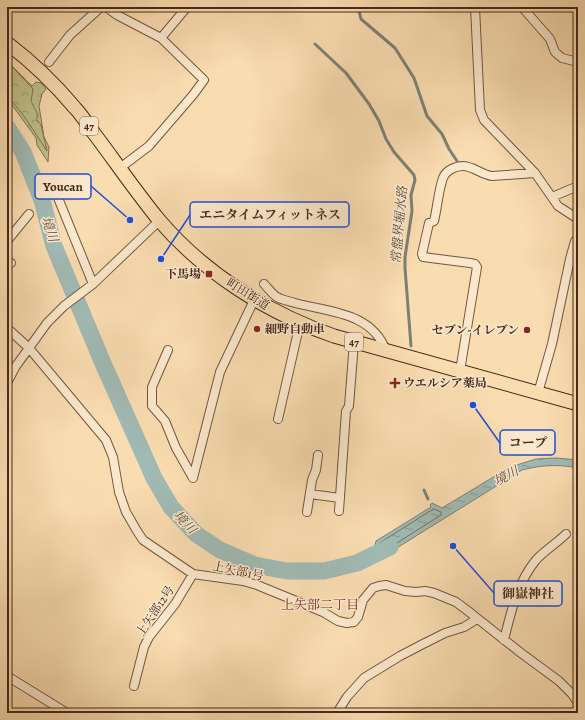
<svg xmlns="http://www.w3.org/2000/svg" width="585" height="720" viewBox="0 0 585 720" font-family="Alegreya,'Noto Serif JP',serif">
<defs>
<pattern id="grass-tufts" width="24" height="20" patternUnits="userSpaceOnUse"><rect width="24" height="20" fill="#bec08b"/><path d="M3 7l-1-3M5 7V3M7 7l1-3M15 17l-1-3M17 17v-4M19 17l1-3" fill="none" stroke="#9c9c71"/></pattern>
<pattern id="park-crowns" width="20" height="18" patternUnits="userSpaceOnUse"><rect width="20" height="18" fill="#bec08b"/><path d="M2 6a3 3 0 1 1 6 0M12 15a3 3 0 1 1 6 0" fill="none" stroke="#9c9c71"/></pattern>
<pattern id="water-ripples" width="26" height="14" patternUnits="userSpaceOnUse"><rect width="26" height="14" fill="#a0bab4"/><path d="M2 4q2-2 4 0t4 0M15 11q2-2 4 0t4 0" fill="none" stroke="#849792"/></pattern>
</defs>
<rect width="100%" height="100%" fill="#f9dcb0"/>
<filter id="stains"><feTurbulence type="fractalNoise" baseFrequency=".005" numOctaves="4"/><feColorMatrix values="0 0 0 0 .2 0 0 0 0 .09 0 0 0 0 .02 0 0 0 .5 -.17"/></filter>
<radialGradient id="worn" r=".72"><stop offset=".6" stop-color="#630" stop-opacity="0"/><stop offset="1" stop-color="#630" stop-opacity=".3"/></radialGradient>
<path fill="url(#grass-tufts)" stroke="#827452" d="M 7,61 L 32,86 L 36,82 L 41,83 L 46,89 L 42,94 L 39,106 L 44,137 L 49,147 L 48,162 L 37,145 L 36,138 L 7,98 L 8,95 Z"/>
<path fill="url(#park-crowns)" stroke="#827452" d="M 7,61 L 33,89 L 31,101 L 37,113 L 37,120 L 41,125 L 47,151 L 24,116 L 7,95 Z"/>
<path fill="url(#water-ripples)" stroke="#7c8076" d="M 556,458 L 578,460 L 578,468 C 559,464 541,465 522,470 L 400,546 L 378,559 L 366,564 L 374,550 L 376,541 L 431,507 L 430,505 L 432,503 L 442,508 L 510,467 L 536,459 Z"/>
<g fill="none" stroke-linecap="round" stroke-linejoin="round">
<path stroke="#747167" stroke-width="1" d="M 434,509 L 441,512 L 441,515 L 381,553 L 378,552 L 380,543 Z"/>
<path stroke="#7c8076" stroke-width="3" d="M 358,7 L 361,19 L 395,48 L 414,78 L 427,116 L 442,134 L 449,149 L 457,161
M 315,44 L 346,73 L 369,104 L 379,121 L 386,139 L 394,152 L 414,175 L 415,180 L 411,195 L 412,211 L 405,257 L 405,268 L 411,346
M 424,490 L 428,499"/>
<path stroke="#a0bab4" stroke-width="17" d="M 7,127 L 23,152 L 42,200 L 54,246 L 102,361 L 154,478 L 171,507 L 196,534 L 220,550 L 255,565 L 287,571 L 324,571 L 357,563 L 390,547"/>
<defs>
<path id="minor" d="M 106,7 L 117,15 L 161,38 L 204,80 L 193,95 L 149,146 L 120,168
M 475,7 L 480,110 L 484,120 L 535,173 L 558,206 L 578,219
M 522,7 L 550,39 L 555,52 L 562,58 L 578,62
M 161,38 L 187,7
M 49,62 L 70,35 L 101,7
M 54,188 L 93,284
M 552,197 L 578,186
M 7,241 L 29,214
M 7,261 L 11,263
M 264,284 C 268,288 272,294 277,297 C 282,300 289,301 295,303 C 328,312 372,312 386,351
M 7,328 L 29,348 L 106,440 L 113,457 L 119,492 L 126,512 L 137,531 L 143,540 L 193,574 L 243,581 L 257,585 L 323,612 L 338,621 L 347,623 L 354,622 L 358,617 L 363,600 L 373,588 L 379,586 L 386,585 L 405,591 L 416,592 L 425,591 L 434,593 L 456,602 L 468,611 L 521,653 L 559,681 L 572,694 L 578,703
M 168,350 L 152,387 L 152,406 L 165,421 L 176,448 L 193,478
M 460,371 L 477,267 L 475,264 L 470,263 L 423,257 L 422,254 L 429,223 L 434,221 C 437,209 439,188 443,178 C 446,170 456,166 463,166 C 473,166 482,175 492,176 L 535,173
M 7,383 L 16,366 L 47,323 L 64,306 L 93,284 L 160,220
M 538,393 L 552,344 L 570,259 L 575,241 L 578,238
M 278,419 L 300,323
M 193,478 L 220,372 L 254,300
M 310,494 L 340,498
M 339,511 L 346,411 L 349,406 L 354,342
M 307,512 L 312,480 L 316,470 L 318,455
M 504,640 C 511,612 517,583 536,560 C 545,550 557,543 566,534
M 7,676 L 67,713
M 134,686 L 144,647 L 149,637 L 175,604 L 193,574
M 337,713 L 347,697 L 364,678 L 400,656 L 423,644 L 445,633 L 464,627 L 477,619"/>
<path id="primary" d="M 7,43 C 32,62 55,84 75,108 C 82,115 87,124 93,132 C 115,161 136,192 159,220 C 205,274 268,313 334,336 L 578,404"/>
</defs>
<use href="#minor" stroke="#745540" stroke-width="10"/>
<use href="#primary" stroke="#47281a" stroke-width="15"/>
<use href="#minor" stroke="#fbe8cc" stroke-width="8"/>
<use href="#primary" stroke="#f9dcb0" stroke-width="13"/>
</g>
<g fill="#8f2418" stroke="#fbe8cc" stroke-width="1.5">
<rect x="205" y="270" width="8" height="8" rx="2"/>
<circle cx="257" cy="329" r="4"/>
<circle cx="527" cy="330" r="4"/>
<path d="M393 377h4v4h4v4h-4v4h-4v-4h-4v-4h4z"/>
</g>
<g text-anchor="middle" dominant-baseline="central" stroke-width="3" stroke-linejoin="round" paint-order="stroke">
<g fill="#fbe8cc" stroke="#7d624f" stroke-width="1">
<rect x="80" y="117" width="18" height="18" rx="3"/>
<rect x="345" y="333" width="18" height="18" rx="3"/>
</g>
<g font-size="11" font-weight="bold" fill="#47281a">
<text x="89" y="126">47</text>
<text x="354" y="342">47</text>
</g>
<g font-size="12" font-weight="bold" fill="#47281a" stroke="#fbe8cc" text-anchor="end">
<text x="201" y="274">下馬場</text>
<text x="265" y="329" text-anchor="start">細野自動車</text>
<text x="519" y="330">セブン-イレブン</text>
<text x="403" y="383" text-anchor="start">ウエルシア薬局</text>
</g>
<g font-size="12" fill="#47281a" stroke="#fbe8cc">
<text transform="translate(248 294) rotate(32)">町田街道</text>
<text transform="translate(238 571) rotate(12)">上矢部1号</text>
<text transform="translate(155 611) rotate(-56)">上矢部12号</text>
</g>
<g font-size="13" font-style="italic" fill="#5d4c40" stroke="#fbe8cc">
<text transform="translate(399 225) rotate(-85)">常盤界堀水路</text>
<text transform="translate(50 229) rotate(71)">境川</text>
<text transform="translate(506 476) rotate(-28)">境川</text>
<text transform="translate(185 522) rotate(46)">境川</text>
</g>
<g font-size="13" fill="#7a1f14" stroke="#fbe8cc">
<text x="320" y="604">上矢部二丁目</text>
</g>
</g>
<path fill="none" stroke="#1d4ed8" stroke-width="1.5" d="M130 220L91 186M161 259L190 215M473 405L500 443M453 546L494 593"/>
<g fill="#1d4ed8" stroke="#fbe8cc" stroke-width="1.5">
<circle cx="130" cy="220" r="4"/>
<circle cx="161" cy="259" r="4"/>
<circle cx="473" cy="405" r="4"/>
<circle cx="453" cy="546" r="4"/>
</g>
<g fill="#fbe8cc" stroke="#1d4ed8" stroke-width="1.5">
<rect x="35" y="174" width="56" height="25" rx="4"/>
<rect x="190" y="202" width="159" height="25" rx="4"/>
<rect x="500" y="430" width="55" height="25" rx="4"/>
<rect x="494" y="581" width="68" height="25" rx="4"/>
</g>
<g font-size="13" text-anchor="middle" font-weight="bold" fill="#47281a">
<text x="63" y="191">Youcan</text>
<text x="270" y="219">エニタイムフィットネス</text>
<text x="528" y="447">コープ</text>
<text x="528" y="598">御嶽神社</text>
</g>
<rect width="585" height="720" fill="none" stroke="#f9dcb0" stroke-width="24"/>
<rect x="8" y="8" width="569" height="704" fill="none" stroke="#47281a" stroke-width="2"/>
<rect x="12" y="12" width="561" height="696" fill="none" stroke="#47281a"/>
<rect width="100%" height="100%" filter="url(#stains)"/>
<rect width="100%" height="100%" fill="url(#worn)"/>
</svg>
